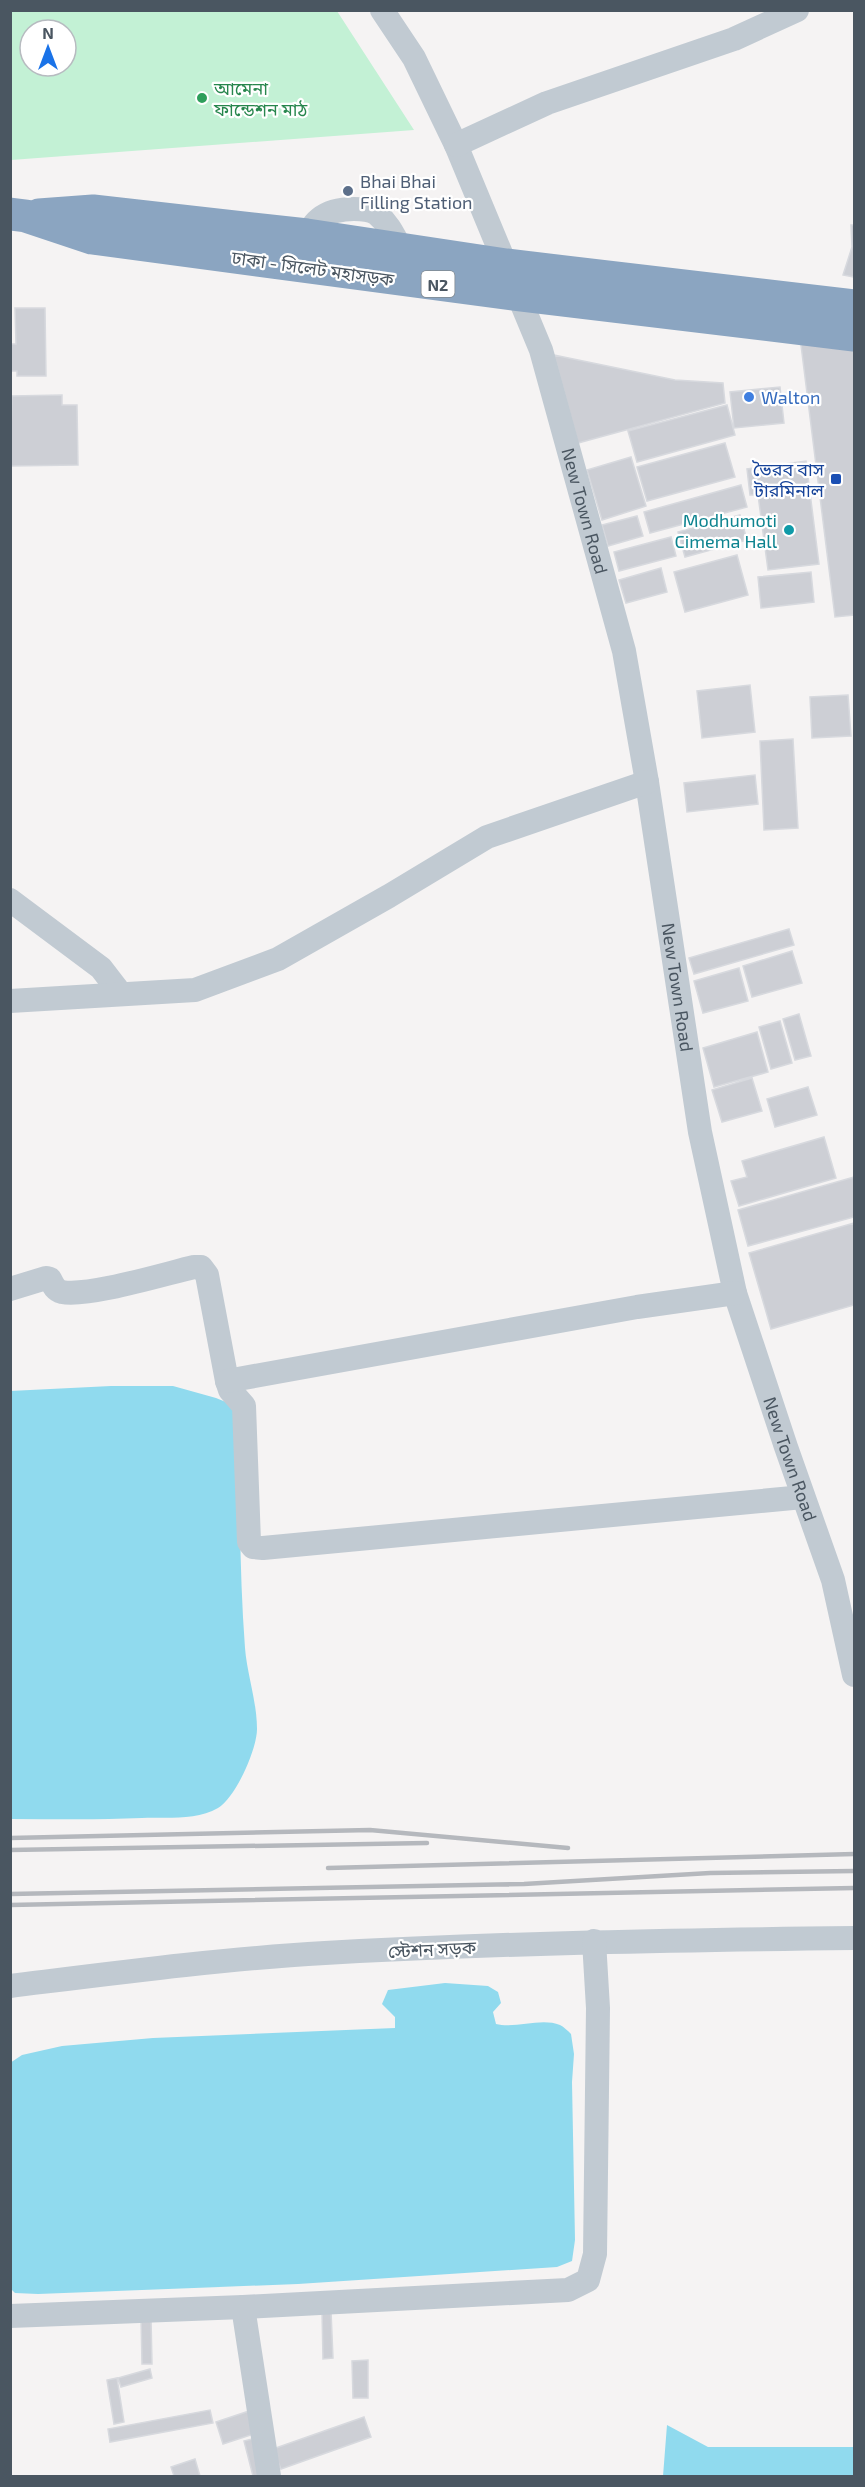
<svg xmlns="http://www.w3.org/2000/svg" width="865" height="2487" viewBox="0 0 865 2487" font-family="'Exo 2','Noto Sans Bengali',sans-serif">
<rect width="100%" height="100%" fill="#f5f3f3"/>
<path fill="#c3f1d5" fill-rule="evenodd" d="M 11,10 L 337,11 L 414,130 L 11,160 ZM 30,30 L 66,30 L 66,66 L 30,66 Z"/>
<path fill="#90daee" d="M 111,1386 L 173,1386 L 216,1398 L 238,1407 C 240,1487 239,1568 245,1648 C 247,1674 257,1702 257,1729 C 257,1749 236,1797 218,1808 C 196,1821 166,1817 142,1818 C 98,1820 54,1819 11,1819 L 10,1391 Z
M 445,1983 L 488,1986 L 498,1992 L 501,2003 L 493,2012 L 496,2024 C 516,2029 541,2017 560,2025 C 564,2027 568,2031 571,2034 L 574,2054 L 572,2082 L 575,2240 L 572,2261 L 557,2267 L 298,2284 L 38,2294 L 15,2293 L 11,2289 L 10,2063 L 22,2055 L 62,2046 L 153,2038 L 395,2028 L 395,2017 L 382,2004 L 388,1990 Z
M 667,2425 L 708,2447 L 854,2447 L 854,2476 L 663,2476 Z"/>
<path fill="#cdcfd5" stroke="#d7d9de" stroke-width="1.5" d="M 851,225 L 854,225 L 854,277 L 843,275 L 852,247 Z
M 15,308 L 45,308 L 46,376 L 17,376 L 17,371 L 10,371 L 10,344 L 16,344 Z
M 800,337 L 854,343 L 854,615 L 835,617 Z
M 554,355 L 675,380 L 723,383 L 725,403 L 578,443 Z
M 780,387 L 784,423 L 734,428 L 730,392 Z
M 62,395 L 62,405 L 77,405 L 78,465 L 10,466 L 12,396 Z
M 727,405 L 735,435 L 637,462 L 628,431 Z
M 725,443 L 735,477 L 647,501 L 637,467 Z
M 631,457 L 646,506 L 602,520 L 587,470 Z
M 806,461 L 819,564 L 768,570 L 758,495 L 750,495 L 747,469 Z
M 741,485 L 747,507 L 650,533 L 644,512 Z
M 740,515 L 747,540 L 685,557 L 678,532 Z
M 637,516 L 643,536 L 608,546 L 602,525 Z
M 671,537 L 676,556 L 619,571 L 614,552 Z
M 737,555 L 748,595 L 685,612 L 674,572 Z
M 661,568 L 667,592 L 626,603 L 619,580 Z
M 811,572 L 814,602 L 761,608 L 758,577 Z
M 750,685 L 755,732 L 702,738 L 697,691 Z
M 848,695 L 851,736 L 812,738 L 810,697 Z
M 793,739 L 798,828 L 764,830 L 760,741 Z
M 755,775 L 758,804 L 687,812 L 684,783 Z
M 789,929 L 794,945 L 694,974 L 689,958 Z
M 792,951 L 802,983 L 752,997 L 743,966 Z
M 739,968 L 748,1001 L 703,1013 L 694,981 Z
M 799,1014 L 811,1056 L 795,1060 L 783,1019 Z
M 780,1021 L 792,1063 L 771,1069 L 759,1027 Z
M 757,1032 L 768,1072 L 714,1087 L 703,1048 Z
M 752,1078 L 762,1111 L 722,1122 L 712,1090 Z
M 808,1087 L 817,1115 L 775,1127 L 767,1099 Z
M 824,1137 L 836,1178 L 739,1206 L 731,1181 L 747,1177 L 742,1161 Z
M 854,1177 L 854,1217 L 748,1246 L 738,1210 Z
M 854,1223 L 854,1305 L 771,1329 L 749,1253 Z
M 322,2311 L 331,2311 L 333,2358 L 323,2359 Z
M 141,2318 L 151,2318 L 152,2364 L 142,2364 Z
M 368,2360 L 368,2398 L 353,2398 L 352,2361 Z
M 150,2369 L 152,2378 L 121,2387 L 118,2378 Z
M 117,2378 L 124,2422 L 114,2424 L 107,2380 Z
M 210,2410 L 213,2423 L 110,2442 L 108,2429 Z
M 252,2410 L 260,2432 L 223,2444 L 216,2422 Z
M 364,2417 L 371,2437 L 281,2469 L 273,2449 Z
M 256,2438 L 264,2476 L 253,2476 L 244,2441 Z
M 195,2459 L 200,2476 L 174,2476 L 171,2467 Z"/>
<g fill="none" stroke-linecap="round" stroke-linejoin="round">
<g stroke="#c1cad2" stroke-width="24">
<path id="s1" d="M 382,10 L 414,58 L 456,145 L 541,350 L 624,651 L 647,782 L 700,1132 L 735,1293 L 786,1447 L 833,1580 L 854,1675"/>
<path d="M 456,145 L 547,103 L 734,39 L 797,10"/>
<path d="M 304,249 C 309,221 326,209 354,209 C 362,209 370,209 377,214 C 389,224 394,236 401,249"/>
<path d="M 10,900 L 101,968 L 121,994"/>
<path d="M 10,1001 L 195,990 L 278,959 L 389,896 L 487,837 L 647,782"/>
<path d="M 10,1289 L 46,1278 L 50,1279 C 53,1285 55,1290 62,1292 C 89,1297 164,1274 194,1267 L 201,1267 L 207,1275 L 227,1381 L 230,1390 L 244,1406 L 249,1542 L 253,1547 L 263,1548 L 803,1497"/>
<path d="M 227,1381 L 637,1307 L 735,1293"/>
<path d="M 10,1986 C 115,1973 220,1959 325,1953 C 502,1943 678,1940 854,1938"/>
<path d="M 243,2307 L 269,2476"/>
<path d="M 10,2316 L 243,2307 L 568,2290 L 588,2280 L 595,2254 L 598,2008 L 594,1941"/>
</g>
<path stroke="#8ba5c1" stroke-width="33" d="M 10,214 L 26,216 L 92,238 L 520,295 L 854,335
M 39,215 L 93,211 L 307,235 L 506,265 L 854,306"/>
<path stroke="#b5b8bd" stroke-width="4.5" d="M 10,1838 L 370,1830 L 568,1848
M 10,1850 L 427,1843
M 328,1868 L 854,1854
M 10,1894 L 524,1884 L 710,1873 L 854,1871
M 10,1905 L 854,1888"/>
</g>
<circle fill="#2e9e5b" stroke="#fff" stroke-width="2" cx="202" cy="98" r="6"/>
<circle fill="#5c6f8a" stroke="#fff" stroke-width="2" cx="348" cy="191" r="6"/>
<circle fill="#3f7fe0" stroke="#fff" stroke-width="2" cx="749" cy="397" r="6"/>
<rect fill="#1a4fb4" stroke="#fff" stroke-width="2" x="830" y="473" width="12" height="12" rx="3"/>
<circle fill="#0f9aa8" stroke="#fff" stroke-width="2" cx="789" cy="530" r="6"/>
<g text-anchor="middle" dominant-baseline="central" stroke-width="4.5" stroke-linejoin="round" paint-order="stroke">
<rect fill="#fff" stroke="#808990" stroke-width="1.5" x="421.5" y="271" width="33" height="26" rx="4.5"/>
<g font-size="16" font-weight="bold" fill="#4a5661">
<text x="438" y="284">N2</text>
</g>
<g font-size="18" fill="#27864d" stroke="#fff" text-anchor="start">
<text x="214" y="88">আমেনা<tspan x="214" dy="21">ফান্ডেশন মাঠ</tspan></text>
</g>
<g font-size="18" fill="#4e5e75" stroke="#fff" text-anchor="start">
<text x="360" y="181">Bhai Bhai<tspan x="360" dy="21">Filling Station</tspan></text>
</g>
<g font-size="18" fill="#4a5661" stroke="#fff">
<text transform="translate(313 268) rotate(8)">ঢাকা - সিলেট মহাসড়ক</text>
<text stroke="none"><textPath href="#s1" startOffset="543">New Town Road</textPath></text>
<text stroke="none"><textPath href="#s1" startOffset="1029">New Town Road</textPath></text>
<text stroke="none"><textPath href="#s1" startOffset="1515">New Town Road</textPath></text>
<text transform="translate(432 1949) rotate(-3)">স্টেশন সড়ক</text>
</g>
<g font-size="18" fill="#366cbe" stroke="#fff" text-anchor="start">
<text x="761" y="397">Walton</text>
</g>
<g font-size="18" fill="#164399" stroke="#fff" text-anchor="end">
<text x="824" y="469">ভৈরব বাস<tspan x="824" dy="21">টারমিনাল</tspan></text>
</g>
<g font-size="18" fill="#0d838f" stroke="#fff" text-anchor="end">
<text x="777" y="520">Modhumoti<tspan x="777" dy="21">Cimema Hall</tspan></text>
</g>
</g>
<rect width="865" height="2487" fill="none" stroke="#4a5661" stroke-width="24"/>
<g transform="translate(48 48)"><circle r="28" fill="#ffffff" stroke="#b7bbc0" stroke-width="1.5"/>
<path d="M0-4.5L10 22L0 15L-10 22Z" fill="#1a73e8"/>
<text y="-9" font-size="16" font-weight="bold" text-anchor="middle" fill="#4a5661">N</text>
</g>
</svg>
